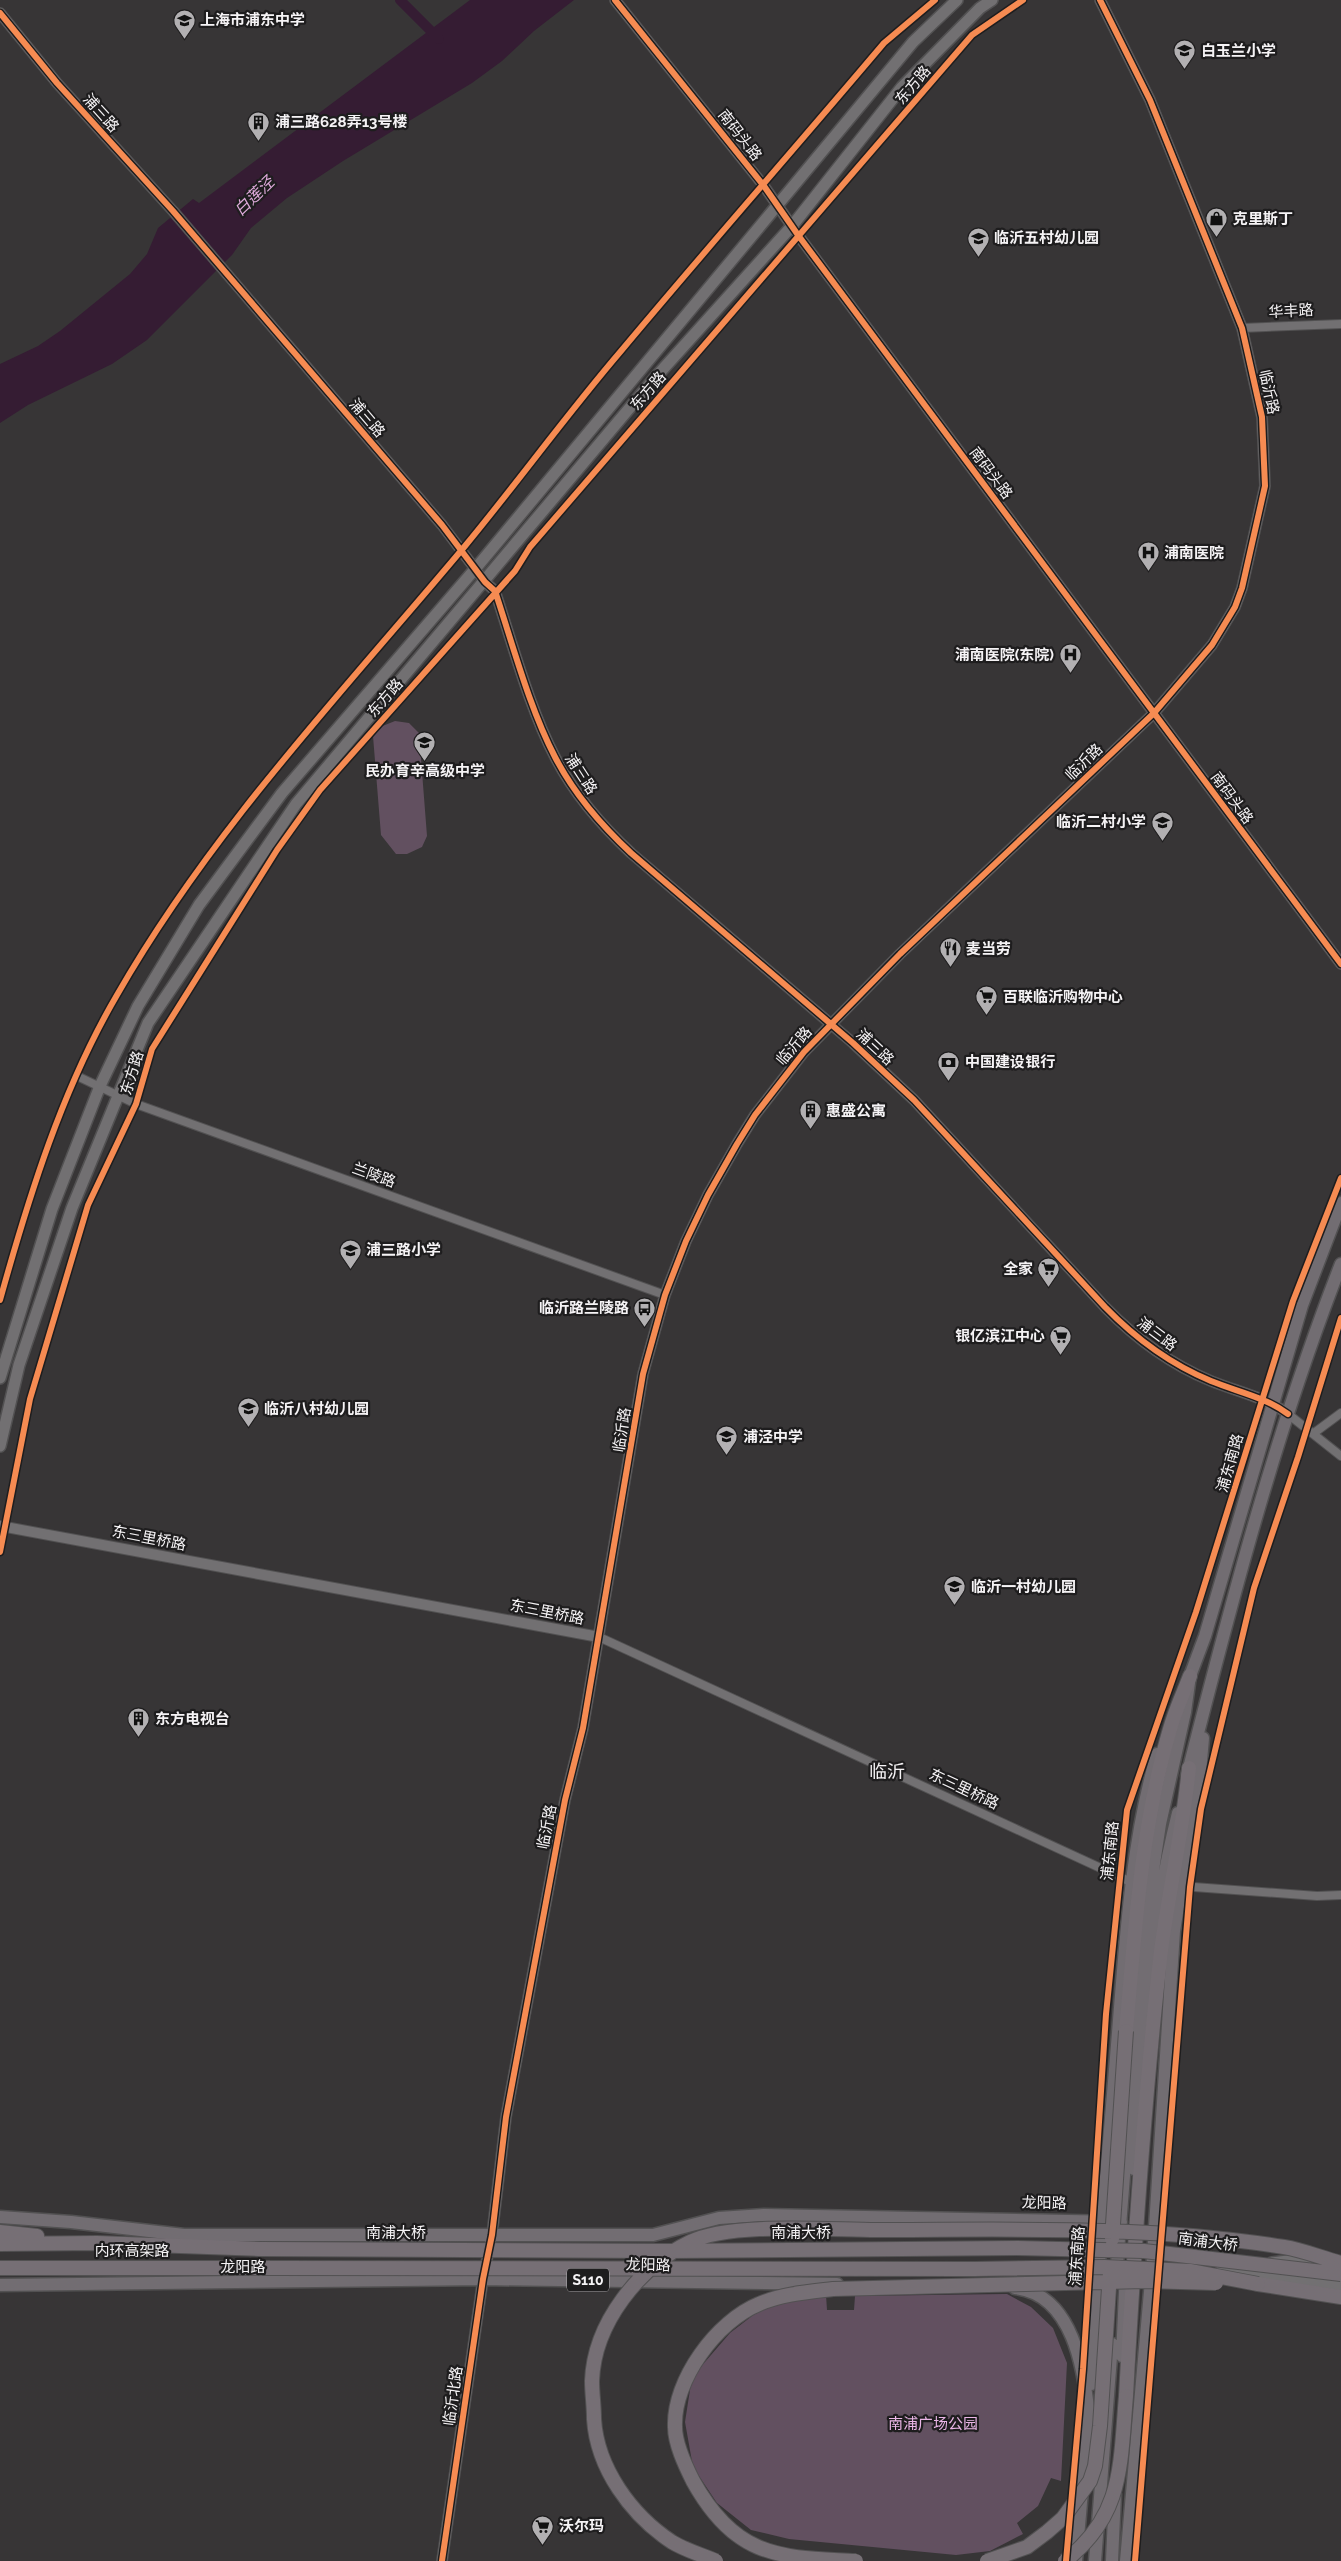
<svg xmlns="http://www.w3.org/2000/svg" width="1341" height="2561" viewBox="0 0 1341 2561" font-family="Raleway,'Noto Sans SC',sans-serif">
<rect width="100%" height="100%" fill="#373536"/>
<path fill="#625060" d="M 395,721 L 409,723 L 419,733 L 427,836 L 422,847 L 407,854 L 396,854 L 381,835 L 373,736 L 380,727 Z
M 1007,2294 L 1031,2307 L 1053,2328 L 1067,2363 L 1061,2481 L 1051,2478 L 1038,2506 L 1017,2523 L 1023,2534 L 990,2551 L 956,2555 L 789,2539 L 751,2530 L 717,2503 L 693,2467 L 685,2422 L 692,2377 L 730,2333 L 774,2299 L 826,2295 L 827,2310 L 854,2310 L 855,2296 Z"/>
<path fill="#351c33" d="M 470,0 L 574,0 L 534,31 L 502,61 L 472,83 L 343,161 L 287,198 L 251,228 L 232,255 L 147,340 L 112,364 L 28,405 L 0,423 L 0,364 L 38,346 L 60,331 L 130,274 L 147,254 L 158,228 L 193,199 L 199,203 Z"/>
<g fill="none" stroke-linecap="round" stroke-linejoin="round">
<path stroke="#351c33" stroke-width="10" d="M 400,0 L 439,39"/>
<defs>
<path id="minor" d="M 1242,328 L 1341,324
M 77,1076 L 136,1104 L 665,1295
M 1288,1414 L 1341,1456
M 1314,1433 L 1341,1413
M 599,1637 L 1133,1883
M 1180,1886 L 1317,1896 L 1341,1895"/>
<path id="tertiary" d="M 615,0 L 764,186 L 798,235 L 1341,964
M 0,13 L 57,83 L 173,211 L 442,525 L 485,582 L 495,591 C 513,645 529,707 555,757 C 574,794 601,825 631,853 L 853,1043 L 914,1100 L 1105,1307 C 1136,1339 1170,1364 1211,1381 C 1238,1392 1265,1397 1288,1414
M 0,1526 L 599,1637
M 442,2561 L 483,2279 L 492,2235 L 506,2117 L 565,1800 L 583,1728 L 643,1374 L 665,1295 L 686,1241 L 708,1195 L 737,1144 L 755,1115 L 804,1052 L 900,954 L 1154,713 L 1212,645 L 1235,607 L 1242,588 L 1265,486 L 1262,417 L 1242,328 L 1150,100 L 1100,0"/>
<path id="secondary" d="M 0,1378 L 52,1209 L 100,1086 L 138,1006 L 199,905 L 282,793 L 476,568 L 913,42 L 957,0
M 0,1446 L 19,1365 L 72,1208 L 148,1023 L 296,804 L 654,379 L 792,226 L 902,87 L 980,8 L 992,0
M 1272,2263 L 1319,2257
M 1222,2267 L 1341,2285"/>
<path id="primary" d="M 1187,1776 C 1231,1603 1276,1430 1341,1264
M 1134,2169 C 1139,2050 1149,1928 1178,1813
M 0,2217 L 71,2222 L 184,2235 L 653,2235 L 719,2218 L 764,2215 L 1121,2222
M 1116,2277 L 1143,1936 L 1160,1824 L 1185,1712 L 1190,1676 L 1205,1636 L 1302,1305 L 1341,1203
M 0,2285 L 483,2279 L 837,2284
M 1015,2288 C 1073,2294 1084,2370 1089,2416
M 1122,2356 L 1126,2271
M 1091,2384 C 1097,2271 1108,2158 1117,2045 C 1125,1949 1130,1846 1157,1754
M 1076,2561 L 1089,2409
M 1095,2561 L 1112,2344
M 1112,2561 L 1115,2494
M 1126,2561 L 1153,2258 L 1174,1931 L 1200,1773 L 1203,1738"/>
<path id="trunk" d="M 1126,2031 C 1135,1930 1141,1827 1170,1729 C 1175,1711 1183,1694 1190,1676
M 0,2232 L 37,2236
M 0,2244 L 97,2243 L 260,2249
M 0,2268 L 264,2268
M 1258,2284 L 1341,2297
M 1126,2396 C 1134,2248 1144,2098 1161,1951 C 1169,1890 1183,1829 1189,1768"/>
</defs>
<use href="#minor" stroke="#525152" stroke-width="10"/>
<use href="#tertiary" stroke="#525152" stroke-width="12"/>
<use href="#secondary" stroke="#525152" stroke-width="14"/>
<use href="#primary" stroke="#525152" stroke-width="15"/>
<use href="#trunk" stroke="#525152" stroke-width="16"/>
<use href="#minor" stroke="#727072" stroke-width="8"/>
<use href="#tertiary" stroke="#727072" stroke-width="10"/>
<use href="#secondary" stroke="#727072" stroke-width="11"/>
<use href="#primary" stroke="#726d72" stroke-width="12"/>
<use href="#trunk" stroke="#766f75" stroke-width="14"/>
<defs>
<path id="trunk-bridge" d="M 1112,2239 L 1126,2031
M 260,2249 L 669,2251 L 1017,2248 L 1144,2251 L 1341,2274
M 264,2268 L 974,2269 L 1104,2267 L 1190,2271 L 1258,2284
M 716,2561 C 702,2555 685,2550 672,2542 C 631,2515 597,2468 594,2419 C 594,2406 592,2393 592,2381 C 594,2323 639,2267 690,2242 C 730,2222 829,2230 876,2230 C 1013,2230 1149,2225 1284,2247 C 1303,2250 1322,2258 1341,2263
M 856,2561 C 823,2559 789,2560 758,2547 C 729,2535 708,2508 693,2481 C 685,2465 675,2444 675,2427 C 673,2380 717,2321 759,2304 C 782,2294 808,2292 833,2289 L 1144,2281 L 1216,2283
M 987,2561 L 1027,2547 L 1047,2532 L 1063,2518 L 1090,2481 L 1095,2466 L 1100,2426 L 1110,2273
M 1065,2561 C 1124,2515 1120,2464 1126,2396"/>
</defs>
<use href="#trunk-bridge" stroke="#525152" stroke-width="16" stroke-linecap="butt"/>
<use href="#trunk-bridge" stroke="#766f75" stroke-width="14"/>
<defs>
<path id="cycleway" d="M 615,0 L 764,186 L 798,235 L 1341,964
M 0,13 L 57,83 L 173,211 L 442,525 L 485,582 L 495,591 C 513,645 529,707 555,757 C 574,794 601,825 631,853 L 853,1043 L 914,1100 L 1105,1307 C 1136,1339 1170,1364 1211,1381 C 1238,1392 1265,1397 1288,1414
M 0,1300 C 29,1196 62,1089 117,995 C 212,829 343,692 465,546 C 518,482 567,414 621,351 C 708,247 797,146 884,43 L 935,0
M 0,1552 L 30,1399 L 88,1205 L 136,1104 L 152,1049 L 277,850 L 320,790 L 515,571 L 530,547 L 972,35 L 1023,0
M 442,2561 L 483,2279 L 492,2235 L 506,2117 L 565,1800 L 583,1728 L 643,1374 L 665,1295 L 686,1241 L 708,1195 L 737,1144 L 755,1115 L 804,1052 L 900,954 L 1154,713 L 1212,645 L 1235,607 L 1242,588 L 1265,486 L 1262,417 L 1242,328 L 1150,100 L 1100,0
M 1066,2561 L 1083,2369 L 1106,2014 L 1127,1810 L 1196,1612 L 1293,1301 L 1341,1178
M 1135,2561 L 1190,1887 L 1201,1809 L 1254,1588 L 1298,1457 L 1341,1318"/>
</defs>
<use href="#cycleway" stroke="#1e1d1e" stroke-width="9"/>
<use href="#cycleway" stroke="#f68b52" stroke-width="6"/>
</g>
<defs>
<symbol id="school-pin" viewBox="-11 -11 22 30"><path d="M0 17L-7.5 6A9.5 9.5 0 1 1 7.5 6Z" fill="#b2b0b2" stroke="#1e1d1e"/><path d="M0-5L7-2L0 1L-7-2ZM-4 1L0 2.5L4 1V4Q0 6-4 4Z" fill="#111"/></symbol>
<symbol id="building-pin" viewBox="-11 -11 22 30"><path d="M0 17L-7.5 6A9.5 9.5 0 1 1 7.5 6Z" fill="#b2b0b2" stroke="#1e1d1e"/><path d="M-4-6H4V6H1V3H-1V6H-4ZM-2.5-4.3h1.7v1.8h-1.7ZM.8-4.3h1.7v1.8H.8ZM-2.5-1h1.7V.8h-1.7ZM.8-1h1.7V.8H.8Z" fill="#111"/></symbol>
<symbol id="shop-pin" viewBox="-11 -11 22 30"><path d="M0 17L-7.5 6A9.5 9.5 0 1 1 7.5 6Z" fill="#b2b0b2" stroke="#1e1d1e"/><path d="M-5-2.5h2.3a2.7 3.5 0 0 1 5.4 0H5L5.5 6h-11ZM-1.5-2.5h3a1.5 2.3 0 0 0-3 0Z" fill="#111"/></symbol>
<symbol id="hospital-pin" viewBox="-11 -11 22 30"><path d="M0 17L-7.5 6A9.5 9.5 0 1 1 7.5 6Z" fill="#b2b0b2" stroke="#1e1d1e"/><path d="M-5-5h3v3.5h4V-5h3V5h-3V1.5h-4V5h-3Z" fill="#111"/></symbol>
<symbol id="restaurant-pin" viewBox="-11 -11 22 30"><path d="M0 17L-7.5 6A9.5 9.5 0 1 1 7.5 6Z" fill="#b2b0b2" stroke="#1e1d1e"/><path d="M-5-6h1v4h1v-4h1v4h1v-4h1v5L-1.5 .5V6h-2V.5L-5-1ZM5-6V6H3V1.5H1.5Q1.5-4 5-6Z" fill="#111"/></symbol>
<symbol id="supermarket-pin" viewBox="-11 -11 22 30"><path d="M0 17L-7.5 6A9.5 9.5 0 1 1 7.5 6Z" fill="#b2b0b2" stroke="#1e1d1e"/><path d="M-6-5.5h2.5l.6 2H6L4.5 2H-2.5L-4.4-4H-6ZM-1.5 3.2a1.3 1.3 0 1 0 .1 0ZM3 3.2a1.3 1.3 0 1 0 .1 0Z" fill="#111"/></symbol>
<symbol id="bank-pin" viewBox="-11 -11 22 30"><path d="M0 17L-7.5 6A9.5 9.5 0 1 1 7.5 6Z" fill="#b2b0b2" stroke="#1e1d1e"/><path d="M-6-4H6V4H-6ZM0-2.3a2.3 2.3 0 1 0 0 4.6a2.3 2.3 0 1 0 0-4.6Z" fill="#111"/></symbol>
<symbol id="bus-pin" viewBox="-11 -11 22 30"><path d="M0 17L-7.5 6A9.5 9.5 0 1 1 7.5 6Z" fill="#b2b0b2" stroke="#1e1d1e"/><path d="M-5-6H5V4H4V6H2V4H-2V6H-4V4H-5ZM-3.5-4V0h7V-4ZM-3.5 1.2v1.5H-2V1.2ZM2 1.2v1.5H3.5V1.2Z" fill="#111"/></symbol>
</defs>
<g fill-rule="evenodd">
<use href="#school-pin" x="172" y="8" width="25" height="34"/>
<use href="#school-pin" x="1172" y="38" width="25" height="34"/>
<use href="#building-pin" x="246" y="110" width="25" height="34"/>
<use href="#shop-pin" x="1204" y="206" width="25" height="34"/>
<use href="#school-pin" x="966" y="226" width="25" height="34"/>
<use href="#hospital-pin" x="1136" y="540" width="25" height="34"/>
<use href="#hospital-pin" x="1058" y="642" width="25" height="34"/>
<use href="#school-pin" x="412" y="730" width="25" height="34"/>
<use href="#school-pin" x="1150" y="810" width="25" height="34"/>
<use href="#restaurant-pin" x="938" y="936" width="25" height="34"/>
<use href="#supermarket-pin" x="974" y="984" width="25" height="34"/>
<use href="#bank-pin" x="936" y="1050" width="25" height="34"/>
<use href="#building-pin" x="798" y="1098" width="25" height="34"/>
<use href="#school-pin" x="338" y="1238" width="25" height="34"/>
<use href="#supermarket-pin" x="1036" y="1256" width="25" height="34"/>
<use href="#bus-pin" x="632" y="1296" width="25" height="34"/>
<use href="#supermarket-pin" x="1048" y="1324" width="25" height="34"/>
<use href="#school-pin" x="236" y="1396" width="25" height="34"/>
<use href="#school-pin" x="714" y="1424" width="25" height="34"/>
<use href="#school-pin" x="942" y="1574" width="25" height="34"/>
<use href="#building-pin" x="126" y="1706" width="25" height="34"/>
<use href="#supermarket-pin" x="530" y="2514" width="25" height="34"/>
</g>
<g text-anchor="middle" dominant-baseline="central" stroke-width="4.5" stroke-linejoin="round" paint-order="stroke">
<rect fill="#1e1d1e" stroke="#b4b3b4" stroke-width="1" x="567" y="2268.5" width="42" height="23" rx="4"/>
<g font-size="14" font-weight="bold" fill="#f5f3f5">
<text x="588" y="2280">S110</text>
</g>
<g font-size="15" font-weight="bold" fill="#f5f3f5" stroke="#1e1d1e" text-anchor="start">
<text x="200" y="20">上海市浦东中学</text>
<text x="1201" y="51">白玉兰小学</text>
<text x="275" y="122">浦三路628弄13号楼</text>
<text x="1233" y="219">克里斯丁</text>
<text x="994" y="238">临沂五村幼儿园</text>
<text x="1164" y="553">浦南医院</text>
<text x="1054" y="655" text-anchor="end">浦南医院(东院)</text>
<text x="425" y="771" text-anchor="middle">民办育辛高级中学</text>
<text x="1146" y="822" text-anchor="end">临沂二村小学</text>
<text x="966" y="949">麦当劳</text>
<text x="1003" y="997">百联临沂购物中心</text>
<text x="965" y="1062">中国建设银行</text>
<text x="826" y="1111">惠盛公寓</text>
<text x="366" y="1250">浦三路小学</text>
<text x="1033" y="1269" text-anchor="end">全家</text>
<text x="629" y="1308" text-anchor="end">临沂路兰陵路</text>
<text x="1045" y="1336" text-anchor="end">银亿滨江中心</text>
<text x="264" y="1409">临沂八村幼儿园</text>
<text x="743" y="1437">浦泾中学</text>
<text x="971" y="1587">临沂一村幼儿园</text>
<text x="155" y="1719">东方电视台</text>
<text x="559" y="2526">沃尔玛</text>
</g>
<g font-size="15" fill="#f5f3f5" stroke="#1e1d1e">
<text transform="translate(913 85) rotate(-50)">东方路</text>
<text transform="translate(101 113) rotate(48)">浦三路</text>
<text transform="translate(740 135) rotate(52)">南码头路</text>
<text transform="translate(1291 311) rotate(-3)">华丰路</text>
<text transform="translate(648 391) rotate(-49)">东方路</text>
<text transform="translate(1269 392) rotate(78)">临沂路</text>
<text transform="translate(367 418) rotate(49)">浦三路</text>
<text transform="translate(991 473) rotate(53)">南码头路</text>
<text transform="translate(385 698) rotate(-49)">东方路</text>
<text transform="translate(1084 762) rotate(-44)">临沂路</text>
<text transform="translate(581 774) rotate(57)">浦三路</text>
<text transform="translate(1232 798) rotate(54)">南码头路</text>
<text transform="translate(794 1046) rotate(-49)">临沂路</text>
<text transform="translate(875 1047) rotate(43)">浦三路</text>
<text transform="translate(132 1073) rotate(-73)">东方路</text>
<text transform="translate(374 1175) rotate(20)">兰陵路</text>
<text transform="translate(1157 1334) rotate(37)">浦三路</text>
<text transform="translate(622 1430) rotate(-81)">临沂路</text>
<text transform="translate(1230 1463) rotate(-74)">浦东南路</text>
<text transform="translate(149 1538) rotate(11)">东三里桥路</text>
<text transform="translate(547 1612) rotate(11)">东三里桥路</text>
<text transform="translate(964 1789) rotate(25)">东三里桥路</text>
<text transform="translate(547 1827) rotate(-79)">临沂路</text>
<text transform="translate(1110 1851) rotate(-84)">浦东南路</text>
<text transform="translate(1044 2203) rotate(1)">龙阳路</text>
<text x="396" y="2233">南浦大桥</text>
<text x="801" y="2233">南浦大桥</text>
<text transform="translate(1208 2242) rotate(7)">南浦大桥</text>
<text x="132" y="2251">内环高架路</text>
<text transform="translate(1077 2256) rotate(-86)">浦东南路</text>
<text transform="translate(648 2265) rotate(1)">龙阳路</text>
<text x="243" y="2267">龙阳路</text>
<text transform="translate(453 2396) rotate(-82)">临沂北路</text>
</g>
<g font-size="15" fill="#ebb6e7" stroke="#1e1d1e">
<text x="933" y="2424">南浦广场公园</text>
</g>
<g font-size="16" font-style="italic" fill="#dfaadb" stroke="#1e1d1e">
<text transform="translate(254 196) rotate(-44)">白莲泾</text>
</g>
<g font-size="18" fill="#f5f3f5" stroke="#1e1d1e">
<text x="887" y="1771">临沂</text>
</g>
</g>
</svg>
